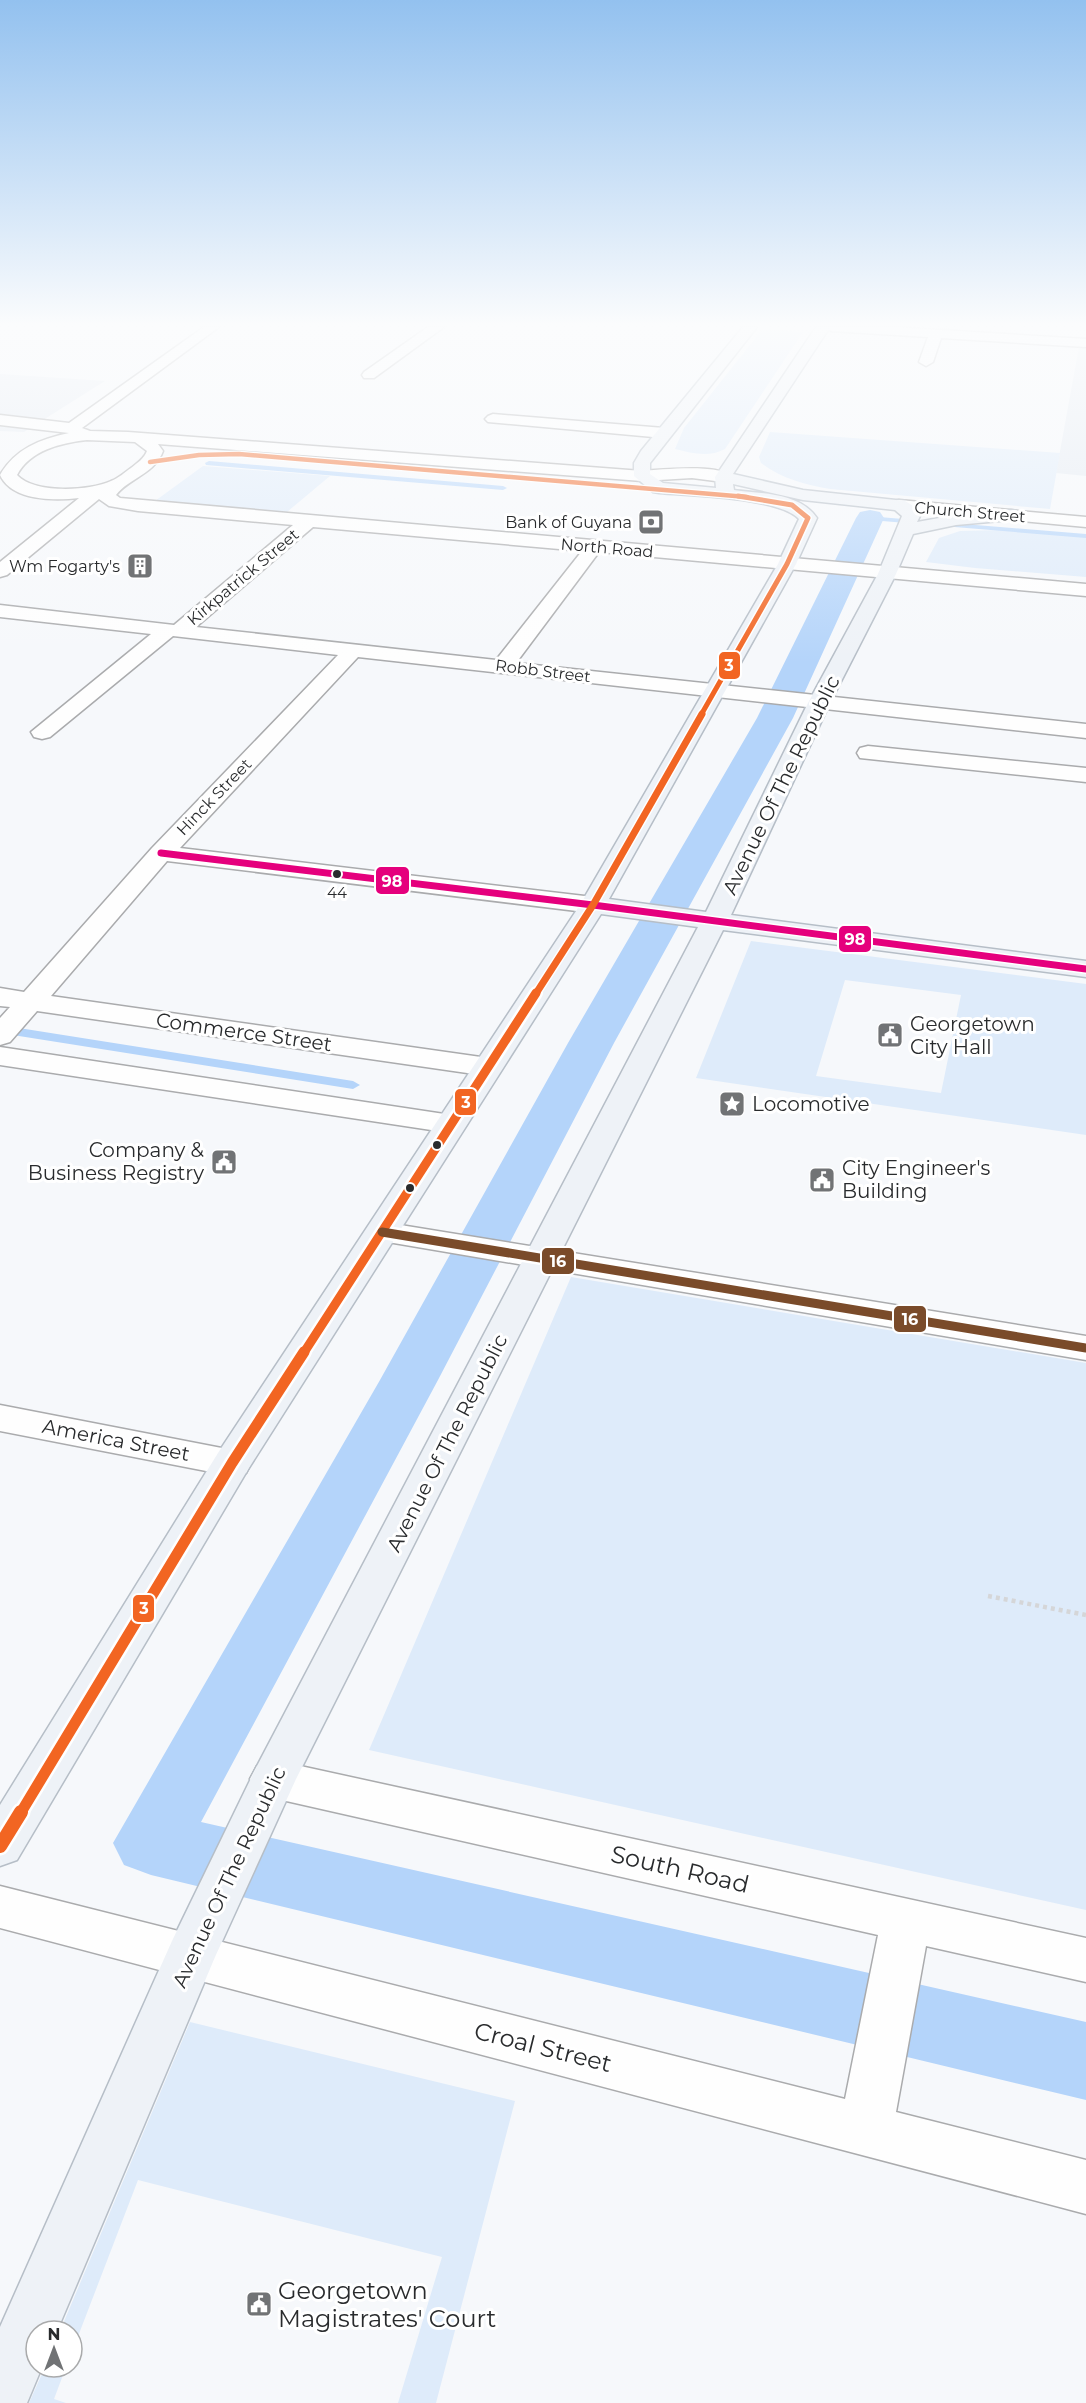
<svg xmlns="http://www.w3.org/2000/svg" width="1086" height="2403" viewBox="0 0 1086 2403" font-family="Montserrat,sans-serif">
<rect width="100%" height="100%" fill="#f6f8fb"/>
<path fill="#e4eaf2" d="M 1079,347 L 1086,348 L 1086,476 L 1056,473 Z
M 0,374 L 105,381 L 24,432 L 0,431 Z"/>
<path fill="#deebfa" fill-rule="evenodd" d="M 770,329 L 803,332 L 725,449 C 708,458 692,453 675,449 L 684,428 L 761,331 Z
M 770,432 L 1060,453 L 1050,509 L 830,489 C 804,484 782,479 761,463 L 759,457 Z
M 203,466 L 330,476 L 287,512 L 155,501 Z
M 1001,530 L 1086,537 L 1086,577 L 975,568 L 926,562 L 939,538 L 960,531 Z
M 751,941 L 1086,984 L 1086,1135 L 696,1078 ZM 845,980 L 961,995 L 941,1093 L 816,1076 Z
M 571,1277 L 1086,1363 L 1086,1910 L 369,1750 Z
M 190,2022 L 515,2101 L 436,2403 L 398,2403 L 442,2257 L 138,2180 L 72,2352 L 72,2331 L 60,2331 Z
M 45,2367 L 66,2367 L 54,2399 L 66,2403 L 29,2403 Z"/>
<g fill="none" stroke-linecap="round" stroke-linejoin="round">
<path fill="#b4d4fa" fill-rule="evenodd" d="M 209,461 L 503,486 L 507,488 L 503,490 L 206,465 L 205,463 Z
M 867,516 L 1086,534 L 1086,538 L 870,520 L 867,520 Z
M 0,1025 L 353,1081 L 360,1085 L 353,1089 L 0,1033 Z"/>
<path fill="#b4d4fa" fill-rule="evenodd" d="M 870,510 L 880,512 L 884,518 L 793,718 L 614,1043 L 438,1380 L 201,1822 L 1086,2022 L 1086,2100 L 151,1875 L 124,1865 L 113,1843 L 380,1380 L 568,1043 L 757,718 L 856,518 L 860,512 Z"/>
<defs>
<path id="minor" d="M 204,327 L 219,327 L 82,428 L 90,431 L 128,432 L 642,471 C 660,470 720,463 731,477 L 723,482 L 692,478 L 642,481 L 158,444 L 163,451 C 155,474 129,478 116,495 L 120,498 L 1086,584 L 1086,596 L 599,552 L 516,663 L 1086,724 L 1086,738 L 358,657 L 180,848 L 593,897 L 602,899 L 606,905 L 602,911 L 593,913 L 167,861 L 51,996 L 488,1058 L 499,1061 L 503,1067 L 499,1073 L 488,1076 L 37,1011 L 10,1042 L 0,1045 L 0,1018 L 10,1007 L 0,1006 L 0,988 L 24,992 L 152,848 L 338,655 L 173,636 L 50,737 L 42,739 L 34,737 L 31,732 L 151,634 L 0,617 L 0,605 L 174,625 L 293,525 L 138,511 L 109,506 L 99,499 L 7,575 L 0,577 L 0,562 L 79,498 C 54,501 12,501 0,475 C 15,449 40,439 69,433 L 0,425 L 0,415 L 69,423 ZM 87,440 L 135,442 L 147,451 C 144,459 137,463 131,468 C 125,472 119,478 111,481 C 89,491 35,494 17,475 C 30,450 61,443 87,440 ZM 313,527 L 582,551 L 496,660 L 196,627 Z
M 428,327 L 444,327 L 374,378 L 364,378 L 362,375 L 364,372 Z
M 824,327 L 893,327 L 1086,339 L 1086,347 L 941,338 L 933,362 L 926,366 L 919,362 L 928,337 L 831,331 Z
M 493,414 L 664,428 L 672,433 L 664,438 L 488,422 L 485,419 L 488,416 Z
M 899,500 L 1086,517 L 1086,527 L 893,509 L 890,505 L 893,501 Z
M 868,746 L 1086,768 L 1086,782 L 860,758 L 857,753 L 860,748 Z
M 0,1047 L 451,1115 L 462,1117 L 467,1124 L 462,1131 L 451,1133 L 0,1065 Z
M 382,1222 L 1086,1336 L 1086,1360 L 370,1239 L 365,1232 L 370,1225 Z
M 0,1405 L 232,1450 L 246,1453 L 251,1463 L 246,1473 L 232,1476 L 0,1431 Z
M 273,1760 L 1086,1938 L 1086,1982 L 926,1946 L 896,2112 L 1086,2160 L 1086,2214 L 0,1928 L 0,1886 L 845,2099 L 878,1935 L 273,1798 L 257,1792 L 250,1779 L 257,1766 Z"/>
<path id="major" d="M 743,327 L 757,327 L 650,463 L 650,474 L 663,483 L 716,488 L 715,477 L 816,327 L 830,327 L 733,474 L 803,490 L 905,501 L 915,507 L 920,516 L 917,522 L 956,515 L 1011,510 L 1017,511 L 1020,515 L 1017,519 L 1011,520 L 956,525 L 913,534 L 896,574 L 830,703 L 731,915 L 1086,961 L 1086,977 L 723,930 L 296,1779 L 215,1957 L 57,2331 L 36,2331 L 36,2367 L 42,2367 L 27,2403 L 0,2403 L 0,2327 L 172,1941 L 257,1766 L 698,927 L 601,914 L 247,1471 L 17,1860 L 0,1866 L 0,1805 L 218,1453 L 580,905 L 778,564 L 799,519 C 778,497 691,496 659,493 L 653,492 L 634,476 L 634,463 L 641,451 ZM 733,484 L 803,500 L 895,510 L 902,516 L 878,574 L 808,703 L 706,912 L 609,899 L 796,564 L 817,518 C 799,492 762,494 734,490 Z"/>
</defs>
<use href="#minor" stroke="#aaabad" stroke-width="3"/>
<use href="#major" stroke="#b6bec7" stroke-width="3"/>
<path stroke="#d5d6d8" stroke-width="4.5" stroke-dasharray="4 4" stroke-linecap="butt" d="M 988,1596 L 1086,1615"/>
<use href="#minor" fill="#fefefe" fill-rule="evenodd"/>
<use href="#major" fill="#eef2f7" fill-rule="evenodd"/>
<defs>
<path id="bus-1" d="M 161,853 L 593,905 L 1086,969"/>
<path id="bus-2-far5" d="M 150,462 L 199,455 L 239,454 L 747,497"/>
<path id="bus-2-far4" d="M 701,715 L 787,564 L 808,518 L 792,505 L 738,496"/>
<path id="bus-2-far3" d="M 535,995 L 593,905 L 702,714"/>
<path id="bus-2-far2" d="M 303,1354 L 536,993"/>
<path id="bus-2-far1" d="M 20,1814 L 232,1463 L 304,1352"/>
<path id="bus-2" d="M 0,1846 L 21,1812"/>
<path id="bus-3" d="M 382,1232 L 1086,1348"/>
</defs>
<use href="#bus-1" stroke="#fff" stroke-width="10"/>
<use href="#bus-2-far5" stroke="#fff" stroke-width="7"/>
<use href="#bus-2-far4" stroke="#fff" stroke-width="8"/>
<use href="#bus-2-far3" stroke="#fff" stroke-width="10"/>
<use href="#bus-2-far2" stroke="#fff" stroke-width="14"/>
<use href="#bus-2-far1" stroke="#fff" stroke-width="16"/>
<use href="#bus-2" stroke="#fff" stroke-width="19"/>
<use href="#bus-3" stroke="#fff" stroke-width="14"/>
<use href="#bus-1" stroke="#e5007d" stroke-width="7"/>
<use href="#bus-2-far5" stroke="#f26522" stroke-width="4.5"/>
<use href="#bus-2-far4" stroke="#f26522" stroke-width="5"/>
<use href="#bus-2-far3" stroke="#f26522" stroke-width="7"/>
<use href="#bus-2-far2" stroke="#f26522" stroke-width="9"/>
<use href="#bus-2-far1" stroke="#f26522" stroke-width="11"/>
<use href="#bus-2" stroke="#f26522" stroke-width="14"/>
<use href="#bus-3" stroke="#7a4b2a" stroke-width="9"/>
</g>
<linearGradient id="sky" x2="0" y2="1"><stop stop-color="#93c1ef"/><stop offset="0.49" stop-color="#fbfcfd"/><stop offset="1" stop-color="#fbfcfd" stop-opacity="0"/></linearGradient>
<rect width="1086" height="663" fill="url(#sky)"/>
<defs>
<symbol id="bank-square" viewBox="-11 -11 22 22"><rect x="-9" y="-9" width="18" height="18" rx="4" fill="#717375" stroke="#fff"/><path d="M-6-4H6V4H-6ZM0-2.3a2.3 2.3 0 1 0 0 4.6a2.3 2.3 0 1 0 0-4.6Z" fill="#fff"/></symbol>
<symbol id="building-square" viewBox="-11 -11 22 22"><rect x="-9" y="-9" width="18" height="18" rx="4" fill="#717375" stroke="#fff"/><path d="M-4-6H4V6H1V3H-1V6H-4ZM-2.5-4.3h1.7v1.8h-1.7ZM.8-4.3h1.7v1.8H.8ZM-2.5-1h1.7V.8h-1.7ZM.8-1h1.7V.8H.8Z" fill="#fff"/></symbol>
<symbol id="civic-square" viewBox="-11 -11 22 22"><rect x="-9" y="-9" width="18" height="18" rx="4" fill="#717375" stroke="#fff"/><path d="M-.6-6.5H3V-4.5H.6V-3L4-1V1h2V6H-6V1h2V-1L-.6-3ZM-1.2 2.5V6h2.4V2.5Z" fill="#fff"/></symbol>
<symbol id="sight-square" viewBox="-11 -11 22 22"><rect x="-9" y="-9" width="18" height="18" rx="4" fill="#717375" stroke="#fff"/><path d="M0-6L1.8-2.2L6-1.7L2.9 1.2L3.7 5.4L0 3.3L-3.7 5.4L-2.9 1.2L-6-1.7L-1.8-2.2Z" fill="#fff"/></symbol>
</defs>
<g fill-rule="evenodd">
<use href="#bank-square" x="636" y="507" width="30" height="30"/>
<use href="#building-square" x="125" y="551" width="30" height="30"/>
<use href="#civic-square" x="875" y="1020" width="30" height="30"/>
<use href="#sight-square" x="717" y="1089" width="30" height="30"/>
<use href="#civic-square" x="209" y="1147" width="30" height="30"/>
<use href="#civic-square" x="807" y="1165" width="30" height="30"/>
<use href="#civic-square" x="244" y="2289" width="30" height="30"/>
</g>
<g fill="#292b2d" stroke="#fff" stroke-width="2">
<circle cx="337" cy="874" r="5"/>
<circle cx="437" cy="1145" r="5"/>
<circle cx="410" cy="1188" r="5"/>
</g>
<g text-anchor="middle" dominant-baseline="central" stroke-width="6" stroke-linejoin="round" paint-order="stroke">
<g font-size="15" fill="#292b2d" stroke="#fff">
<text x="337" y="892">44</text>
</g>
<g font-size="16" fill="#292b2d" stroke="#fff">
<text transform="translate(970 512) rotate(5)">Church Street</text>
<text transform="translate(607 548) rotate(5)">North Road</text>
<text transform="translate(243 577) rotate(-40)">Kirkpatrick Street</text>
<text transform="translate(543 671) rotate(7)">Robb Street</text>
<text transform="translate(214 797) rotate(-46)">Hinck Street</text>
</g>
<g font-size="16" fill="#292b2d" stroke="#fff" text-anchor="end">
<text x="632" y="522">Bank of Guyana</text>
<text x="120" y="566">Wm Fogarty's</text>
</g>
<g font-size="20" fill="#292b2d" stroke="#fff">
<text transform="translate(781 785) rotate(-64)">Avenue Of The Republic</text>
<text transform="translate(244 1032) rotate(8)">Commerce Street</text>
<text transform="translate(116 1440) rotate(11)">America Street</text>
<text transform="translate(447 1443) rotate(-63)">Avenue Of The Republic</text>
<text transform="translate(229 1877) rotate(-65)">Avenue Of The Republic</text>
</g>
<g font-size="20" fill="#292b2d" stroke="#fff" text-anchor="start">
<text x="910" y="1024">Georgetown<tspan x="910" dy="23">City Hall</tspan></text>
<text x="752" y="1104">Locomotive</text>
<text x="204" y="1150" text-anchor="end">Company &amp;<tspan x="204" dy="23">Business Registry</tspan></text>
<text x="842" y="1168">City Engineer's<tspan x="842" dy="23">Building</tspan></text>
</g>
<g font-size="24" fill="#292b2d" stroke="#fff">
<text transform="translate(680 1869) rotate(13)">South Road</text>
<text transform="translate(543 2047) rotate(14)">Croal Street</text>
</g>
<g font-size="24" fill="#292b2d" stroke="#fff" text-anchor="start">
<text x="278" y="2290">Georgetown<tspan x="278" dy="28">Magistrates' Court</tspan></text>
</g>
</g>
<g stroke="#fff" stroke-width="2">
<rect x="718" y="651" width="23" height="29" rx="6" fill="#f26522"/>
<rect x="375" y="866" width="35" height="29" rx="6" fill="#e5007d"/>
<rect x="838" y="925" width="34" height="28" rx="6" fill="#e5007d"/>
<rect x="454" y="1088" width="23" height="28" rx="6" fill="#f26522"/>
<rect x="541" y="1247" width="34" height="28" rx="6" fill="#7a4b2a"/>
<rect x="893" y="1305" width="34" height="28" rx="6" fill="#7a4b2a"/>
<rect x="132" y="1594" width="23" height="29" rx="6" fill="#f26522"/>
</g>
<g font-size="16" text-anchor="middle" font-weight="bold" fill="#fff">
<text x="729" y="671">3</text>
<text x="392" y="887">98</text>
<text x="855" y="945">98</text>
<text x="466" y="1108">3</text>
<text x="558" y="1267">16</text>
<text x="910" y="1325">16</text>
<text x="144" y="1614">3</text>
</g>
<g transform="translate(54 2349)"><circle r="28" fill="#ffffff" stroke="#a9aaab" stroke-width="1.5"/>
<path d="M0-4.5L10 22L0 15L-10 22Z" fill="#717375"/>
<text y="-9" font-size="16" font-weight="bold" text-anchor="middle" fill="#292b2d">N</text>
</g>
</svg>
